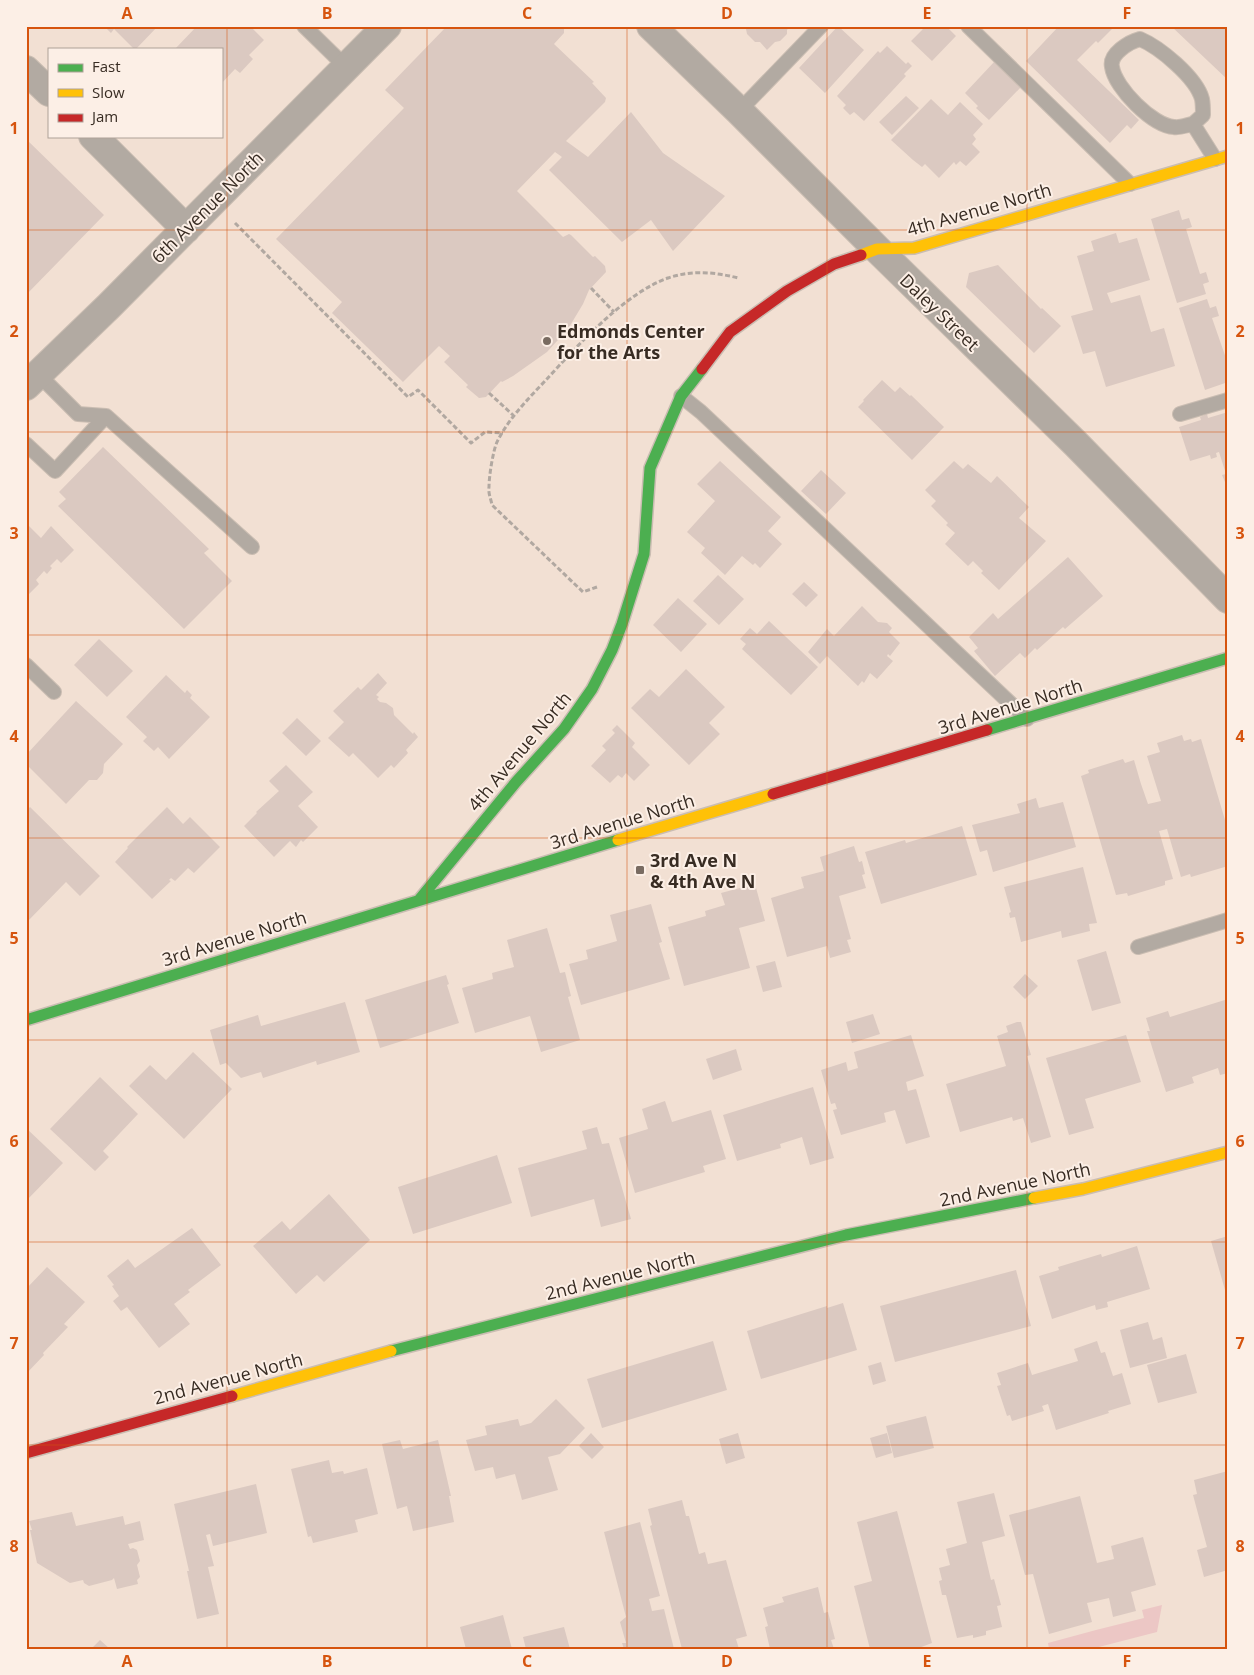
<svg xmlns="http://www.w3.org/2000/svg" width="1254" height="1675" viewBox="0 0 1254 1675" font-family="'Open Sans',sans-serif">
<rect width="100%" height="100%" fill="#f2e0d3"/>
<path fill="#ecc7c5" d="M 1162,1605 L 1157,1632 L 1091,1649 L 1049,1649 L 1048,1643 L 1096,1630 L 1144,1618 L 1142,1610 Z"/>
<path fill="#dbc9c1" d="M 104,26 L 158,26 L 136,49 L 134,49 L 114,29 L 111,33 Z
M 197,26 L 250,26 L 264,40 L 249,55 L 253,59 L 240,73 L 235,69 L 221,84 L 221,49 L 175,49 Z
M 447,26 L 561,26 L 564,29 L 564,33 L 554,44 L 594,82 L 592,83 L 606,98 L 605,102 L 566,141 L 588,157 L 631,112 L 663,153 L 725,196 L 673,251 L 651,220 L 622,242 L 549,170 L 562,157 L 555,152 L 517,191 L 563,237 L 569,234 L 571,235 L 593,257 L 595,256 L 605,266 L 606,272 L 589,290 L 583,304 L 568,329 L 547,352 L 513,376 L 502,382 L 501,381 L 486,397 L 479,398 L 466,387 L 468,385 L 444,362 L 450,356 L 439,346 L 403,382 L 332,313 L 342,302 L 276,239 L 404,108 L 385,90 Z
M 743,26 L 790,26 L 787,30 L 787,34 L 780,41 L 775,42 L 767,50 L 760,42 L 755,42 L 747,34 L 746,29 Z
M 838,26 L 864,50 L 825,93 L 799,68 Z
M 920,26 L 946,26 L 956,36 L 932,61 L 911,41 L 923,29 Z
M 1059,26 L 1115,26 L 1098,43 L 1096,41 L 1077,60 L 1139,120 L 1131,129 L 1127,125 L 1110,143 L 1026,61 Z
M 1171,26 L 1228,26 L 1228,80 Z
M 887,46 L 906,64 L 908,62 L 912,66 L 904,74 L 906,76 L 864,121 L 854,112 L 850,115 L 843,108 L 846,105 L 837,96 L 878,51 L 880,53 Z
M 995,61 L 1022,86 L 989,120 L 976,108 L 978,106 L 965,93 Z
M 906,96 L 919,108 L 892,135 L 879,122 Z
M 931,99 L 948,115 L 960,102 L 983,124 L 973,135 L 976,139 L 972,144 L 980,152 L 966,166 L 960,161 L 956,165 L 954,162 L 939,178 L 925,164 L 922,167 L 913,160 L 891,140 Z
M 26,139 L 104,215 L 26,295 Z
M 1179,210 L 1182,220 L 1189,218 L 1192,227 L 1186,229 L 1200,274 L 1206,272 L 1209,282 L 1203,284 L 1206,294 L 1177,303 L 1151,219 Z
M 1116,233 L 1119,243 L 1137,238 L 1150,280 L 1107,293 L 1111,303 L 1140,295 L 1151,332 L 1164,328 L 1175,366 L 1106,387 L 1095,351 L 1083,354 L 1071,316 L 1093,310 L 1077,256 L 1094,251 L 1091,241 Z
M 998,265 L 1041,309 L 1042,308 L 1061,326 L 1034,353 L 966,287 L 969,273 Z
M 1207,299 L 1210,308 L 1216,306 L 1219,316 L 1212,318 L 1228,364 L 1228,382 L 1205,390 L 1179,308 Z
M 882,380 L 895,392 L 900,387 L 910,396 L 911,395 L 944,427 L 912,460 L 858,407 L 864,401 L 863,400 Z
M 1228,412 L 1228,481 L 1225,482 L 1222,475 L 1226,474 L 1219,452 L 1216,453 L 1217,457 L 1211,459 L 1210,455 L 1190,461 L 1179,427 L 1201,420 L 1200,417 L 1207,414 L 1208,418 Z
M 103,447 L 209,549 L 204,553 L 232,581 L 184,629 L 58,506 L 66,499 L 59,492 Z
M 720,461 L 781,517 L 768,531 L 782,544 L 760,568 L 755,563 L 753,565 L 742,556 L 725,575 L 701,553 L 705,548 L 687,532 L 715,501 L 697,484 Z
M 954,461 L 963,469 L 968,464 L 991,483 L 997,476 L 1029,507 L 1019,518 L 1046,541 L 999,590 L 981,573 L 983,571 L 973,561 L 968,566 L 945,544 L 955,533 L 946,525 L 948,523 L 931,506 L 936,501 L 925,490 Z
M 821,470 L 846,493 L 826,514 L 801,491 Z
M 26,523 L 41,538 L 51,526 L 74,550 L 61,563 L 57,559 L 50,566 L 52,568 L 47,574 L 44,571 L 36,580 L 39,584 L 26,597 Z
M 1068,557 L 1103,596 L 1065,629 L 1063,627 L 1037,650 L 1035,648 L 1025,658 L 1020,653 L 995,676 L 974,651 L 978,648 L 969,637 L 993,613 L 998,619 Z
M 718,575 L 744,599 L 719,625 L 693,601 Z
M 804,582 L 818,595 L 806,607 L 792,594 Z
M 678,598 L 707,624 L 681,652 L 653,625 Z
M 862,606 L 878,622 L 887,623 L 892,628 L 889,632 L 900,643 L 890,656 L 888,654 L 887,656 L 893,661 L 877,679 L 870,673 L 864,683 L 862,681 L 858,686 L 827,656 L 820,664 L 808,652 L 827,629 L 834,636 Z
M 769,621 L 818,667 L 791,695 L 742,649 L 746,644 L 740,639 L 750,628 L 757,634 Z
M 99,639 L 133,671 L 107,697 L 74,665 Z
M 686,669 L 725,707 L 709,723 L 720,734 L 689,765 L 631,708 L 650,689 L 659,697 Z
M 378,673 L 387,683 L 376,695 L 379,697 L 377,699 L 380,702 L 386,703 L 393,708 L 394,715 L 413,734 L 414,732 L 418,737 L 406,750 L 408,753 L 394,768 L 391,765 L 378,778 L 353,753 L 349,757 L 328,738 L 344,722 L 333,711 L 358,687 L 361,690 Z
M 166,675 L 185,693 L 187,690 L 192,695 L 190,698 L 210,717 L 169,759 L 158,747 L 154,751 L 143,741 L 147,737 L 126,717 Z
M 76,701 L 123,744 L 104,764 L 103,773 L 97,780 L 89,780 L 66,804 L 26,764 L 26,755 Z
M 297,718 L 321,741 L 306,756 L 282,733 Z
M 617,725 L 635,743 L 632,747 L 650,765 L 634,781 L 626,773 L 622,778 L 618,775 L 610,783 L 591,766 L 606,750 L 602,746 L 615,733 L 612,730 Z
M 1182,735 L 1184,741 L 1191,739 L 1192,742 L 1201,739 L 1225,820 L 1228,832 L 1228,866 L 1191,877 L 1190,874 L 1181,877 L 1167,829 L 1159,831 L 1173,879 L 1165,881 L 1165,885 L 1128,896 L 1127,893 L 1116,895 L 1081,776 L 1089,773 L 1088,770 L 1123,759 L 1125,763 L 1134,760 L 1141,784 L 1148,804 L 1161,801 L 1147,756 L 1160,752 L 1157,743 Z
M 286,765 L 313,792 L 298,806 L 318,827 L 303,842 L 301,840 L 296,847 L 290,841 L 274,857 L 244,826 L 257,813 L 256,812 L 279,791 L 269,781 Z
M 1036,798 L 1039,808 L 1063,802 L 1076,847 L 993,872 L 987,850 L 980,852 L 972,825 L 1020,813 L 1017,804 Z
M 30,807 L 100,876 L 80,896 L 66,882 L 26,923 L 26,811 Z
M 167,807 L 183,824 L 190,817 L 220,847 L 194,873 L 188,868 L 175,881 L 171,878 L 169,880 L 171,881 L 152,899 L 115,862 L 128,848 L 127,847 Z
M 962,826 L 977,875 L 881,904 L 865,852 L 905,840 L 906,843 Z
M 854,846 L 859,862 L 862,861 L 865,874 L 862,875 L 866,888 L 839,896 L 851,939 L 847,940 L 851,952 L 830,958 L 827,946 L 787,957 L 771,898 L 804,888 L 801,877 L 824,871 L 820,857 Z
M 1083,867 L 1097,923 L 1089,924 L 1090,931 L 1062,938 L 1061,931 L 1021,942 L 1015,917 L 1010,918 L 1009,913 L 1011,912 L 1004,887 Z
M 755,884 L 765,921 L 739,928 L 750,968 L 684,986 L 668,927 L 706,916 L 705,911 L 725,905 L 721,893 Z
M 651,904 L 659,932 L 662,942 L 659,943 L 670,979 L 581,1005 L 569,964 L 588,959 L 586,950 L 617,941 L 610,915 Z
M 547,928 L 560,973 L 565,972 L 571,996 L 568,997 L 580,1040 L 541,1052 L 530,1016 L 475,1033 L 462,988 L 493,979 L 492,973 L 514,967 L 507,940 Z
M 1106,951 L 1121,1003 L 1092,1011 L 1077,960 Z
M 775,961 L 782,987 L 763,992 L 756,966 Z
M 1025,974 L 1038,986 L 1025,999 L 1013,987 Z
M 446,975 L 449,984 L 447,985 L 459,1023 L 380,1048 L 365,1000 Z
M 1228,999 L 1228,1073 L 1220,1075 L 1218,1068 L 1192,1077 L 1194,1083 L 1166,1092 L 1147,1031 L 1150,1031 L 1146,1018 L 1168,1011 L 1170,1017 Z
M 345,1002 L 360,1052 L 317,1065 L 316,1061 L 263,1078 L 261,1072 L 241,1078 L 226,1063 L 220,1065 L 210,1030 L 258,1015 L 261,1026 Z
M 873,1014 L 880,1034 L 852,1043 L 846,1022 Z
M 1017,1022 L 1021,1022 L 1031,1055 L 1027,1056 L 1051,1137 L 1031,1143 L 1023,1118 L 1013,1121 L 1012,1117 L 960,1132 L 946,1084 L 1006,1066 L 997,1036 L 1008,1032 L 1006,1026 Z
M 911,1035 L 924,1076 L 906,1082 L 908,1091 L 916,1089 L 930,1137 L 906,1144 L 895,1110 L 884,1113 L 886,1122 L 841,1135 L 833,1110 L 837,1109 L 835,1103 L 831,1104 L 821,1070 L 846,1062 L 848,1071 L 858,1068 L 854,1052 Z
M 1126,1035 L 1141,1082 L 1085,1099 L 1094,1128 L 1069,1135 L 1046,1058 Z
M 736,1049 L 742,1070 L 713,1080 L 706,1059 Z
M 193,1052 L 232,1089 L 184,1139 L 129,1086 L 150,1065 L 166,1080 Z
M 100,1077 L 138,1114 L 103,1151 L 109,1157 L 95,1171 L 50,1129 Z
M 813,1087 L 834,1158 L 810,1165 L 802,1137 L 780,1144 L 781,1148 L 737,1161 L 723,1115 Z
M 665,1101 L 672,1122 L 711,1110 L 726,1159 L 703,1166 L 705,1172 L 635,1193 L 619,1138 L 648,1129 L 642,1109 Z
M 597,1127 L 602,1144 L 609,1143 L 631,1219 L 601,1227 L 594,1199 L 531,1217 L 518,1168 L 587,1149 L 582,1131 Z
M 26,1128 L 63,1163 L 26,1201 Z
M 497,1155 L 512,1203 L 413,1234 L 398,1187 Z
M 329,1194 L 370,1240 L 324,1282 L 317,1275 L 296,1294 L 253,1246 L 282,1221 L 290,1230 Z
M 192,1228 L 221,1265 L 188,1290 L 190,1292 L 174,1304 L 190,1324 L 159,1348 L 127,1307 L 121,1311 L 113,1301 L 119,1296 L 112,1286 L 114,1285 L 107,1276 L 128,1259 L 135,1268 Z
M 1228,1236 L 1228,1297 L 1227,1297 L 1211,1241 Z
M 1137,1246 L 1150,1289 L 1107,1302 L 1108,1307 L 1096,1310 L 1095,1305 L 1052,1319 L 1039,1276 L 1059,1270 L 1058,1267 L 1101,1254 L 1102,1257 Z
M 47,1267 L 85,1302 L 64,1324 L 68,1327 L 43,1353 L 44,1355 L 26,1374 L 26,1289 Z
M 1016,1270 L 1031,1326 L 895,1362 L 880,1306 Z
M 843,1303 L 857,1350 L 761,1379 L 747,1331 L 827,1306 L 827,1308 Z
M 1148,1322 L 1153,1340 L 1162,1337 L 1167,1358 L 1130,1368 L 1120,1330 Z
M 713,1341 L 727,1390 L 602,1428 L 587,1379 Z
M 1097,1341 L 1101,1353 L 1105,1352 L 1113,1376 L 1122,1373 L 1131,1404 L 1108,1411 L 1109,1413 L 1056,1430 L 1048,1404 L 1042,1406 L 1044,1411 L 1012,1421 L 1010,1415 L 1007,1416 L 997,1386 L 1001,1385 L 997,1373 L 1028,1363 L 1032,1375 L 1078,1361 L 1074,1349 Z
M 1186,1354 L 1197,1393 L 1158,1403 L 1147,1365 Z
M 881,1362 L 886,1381 L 873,1385 L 868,1366 Z
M 556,1399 L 585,1428 L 560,1454 L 548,1457 L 558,1490 L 522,1500 L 515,1474 L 496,1479 L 493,1467 L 475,1471 L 466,1440 L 487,1435 L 485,1426 L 518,1419 L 520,1426 L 531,1423 Z
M 926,1416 L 934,1448 L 894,1458 L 886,1426 Z
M 591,1433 L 604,1447 L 592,1459 L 579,1446 Z
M 738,1433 L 745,1458 L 726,1464 L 719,1439 Z
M 887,1433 L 892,1453 L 876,1458 L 870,1438 Z
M 400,1440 L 403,1449 L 438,1440 L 451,1496 L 449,1496 L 454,1522 L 413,1531 L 407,1506 L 397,1509 L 382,1444 Z
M 329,1460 L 332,1473 L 343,1471 L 344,1474 L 367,1468 L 378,1514 L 355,1520 L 358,1532 L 313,1543 L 311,1536 L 308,1537 L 291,1469 Z
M 1228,1471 L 1228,1570 L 1204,1577 L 1197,1550 L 1207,1547 L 1193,1495 L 1197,1494 L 1194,1480 Z
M 256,1484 L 267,1533 L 213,1546 L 210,1534 L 206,1535 L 214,1566 L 208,1567 L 219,1614 L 197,1619 L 187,1571 L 189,1571 L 174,1504 Z
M 994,1493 L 1005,1536 L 982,1542 L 991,1580 L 994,1579 L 1001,1605 L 997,1606 L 1002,1627 L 986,1631 L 986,1635 L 973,1638 L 973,1635 L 957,1638 L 946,1595 L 942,1595 L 939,1581 L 942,1580 L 939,1568 L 950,1565 L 946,1549 L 967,1543 L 957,1502 Z
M 1080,1496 L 1097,1563 L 1114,1559 L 1111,1546 L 1143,1537 L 1156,1585 L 1131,1592 L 1136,1611 L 1113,1617 L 1109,1598 L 1087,1603 L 1092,1622 L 1049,1634 L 1033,1574 L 1025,1575 L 1009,1515 Z
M 682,1500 L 686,1516 L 689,1516 L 699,1554 L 705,1552 L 708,1564 L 726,1560 L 747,1636 L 736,1639 L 739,1649 L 682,1649 L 650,1526 L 652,1525 L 648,1509 Z
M 897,1511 L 932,1643 L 916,1649 L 870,1649 L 854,1586 L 872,1581 L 857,1522 Z
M 72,1512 L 76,1526 L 123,1516 L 125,1525 L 140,1521 L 144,1540 L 128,1544 L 130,1549 L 133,1548 L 137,1550 L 140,1561 L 137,1565 L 140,1577 L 137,1580 L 138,1584 L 117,1589 L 114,1578 L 112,1580 L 89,1586 L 84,1583 L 83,1580 L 70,1583 L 37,1563 L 30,1530 L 32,1530 L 29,1521 Z
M 640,1522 L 660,1596 L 649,1599 L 652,1611 L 664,1609 L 674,1649 L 624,1649 L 622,1643 L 626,1643 L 620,1622 L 626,1617 L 604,1532 Z
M 818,1587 L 824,1613 L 828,1612 L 835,1639 L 831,1640 L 834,1649 L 770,1649 L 765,1627 L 768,1626 L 763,1608 L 784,1602 L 782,1597 Z
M 503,1615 L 512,1649 L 466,1649 L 460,1627 Z
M 564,1627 L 570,1649 L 526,1649 L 523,1637 Z
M 100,1640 L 110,1649 L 91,1649 Z"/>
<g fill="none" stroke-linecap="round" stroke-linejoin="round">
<defs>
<path id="lane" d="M 304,26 L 346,67
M 968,26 L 1130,184
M 739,111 L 821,26
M 1193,124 C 1187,125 1180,128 1174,127 C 1153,126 1115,88 1112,67 C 1109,54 1129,42 1140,39 C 1159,47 1196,77 1202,99 C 1203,104 1203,110 1203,115 L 1193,124 L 1215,159
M 38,374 L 78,414 L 106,416 L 252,547
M 681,396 L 701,412 L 1027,719
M 1180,414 L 1228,400
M 26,444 L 55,471 L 106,416
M 26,665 L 54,692
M 1138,947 L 1228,920"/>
<path id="street" d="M 651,26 L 739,111 L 877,249 L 1076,444 L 1228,599
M 26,70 L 49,92
M 93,136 L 186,229
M 26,386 L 109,306 L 387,26"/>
<path id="fast" d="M 987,730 L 1228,658
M 419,900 L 516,782 L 564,729 L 592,689 L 612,650 L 622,624 L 644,554 L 650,468 L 681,396 L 702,369
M 26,1020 L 618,840
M 391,1351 L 846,1235 L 1034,1198"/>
<path id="slow" d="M 861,255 L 877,249 L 914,248 L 1228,156
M 618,840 L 773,794
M 1034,1198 L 1083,1189 L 1228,1152
M 232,1396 L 391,1351"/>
<path id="jam" d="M 702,369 L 730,332 L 787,291 L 834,264 L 861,255
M 773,794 L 987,730
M 26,1453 L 232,1396"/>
</defs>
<use href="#lane" stroke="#cabdb2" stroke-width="16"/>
<use href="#street" stroke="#cabdb2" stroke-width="30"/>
<use href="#fast" stroke="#cabdb2" stroke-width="14"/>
<use href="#slow" stroke="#cabdb2" stroke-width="14"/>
<use href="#jam" stroke="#cabdb2" stroke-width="14"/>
<path stroke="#b1a8a1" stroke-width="3" stroke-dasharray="5 2.5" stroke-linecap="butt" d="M 235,223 L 408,397 L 418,390 L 471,443 L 485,432 L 503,433
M 591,288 L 614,312
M 489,393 L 513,415
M 597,587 L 583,592 L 492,505 C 491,499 488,493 489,487 C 489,476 493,451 497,442 C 509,418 528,399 546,380 C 577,346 625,293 668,278 C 691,270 715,272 738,278"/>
<use href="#lane" stroke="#b2aaa2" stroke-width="14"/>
<use href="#street" stroke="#b2aaa2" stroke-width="28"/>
<use href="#fast" stroke="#4caf50" stroke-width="11"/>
<use href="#slow" stroke="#ffc107" stroke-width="11"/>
<use href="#jam" stroke="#c62828" stroke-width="11"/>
</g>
<path fill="none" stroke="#d6540e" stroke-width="1" stroke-opacity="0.55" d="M 227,26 L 227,1649M 427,26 L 427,1649M 627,26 L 627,1649M 827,26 L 827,1649M 1027,26 L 1027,1649M 26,230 L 1228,230M 26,432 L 1228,432M 26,635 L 1228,635M 26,838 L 1228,838M 26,1040 L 1228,1040M 26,1242 L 1228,1242M 26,1445 L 1228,1445"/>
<g fill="#796b61" stroke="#fcefe6" stroke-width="2">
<circle cx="547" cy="341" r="5"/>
<rect x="635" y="865" width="10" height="10" rx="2.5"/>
</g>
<g text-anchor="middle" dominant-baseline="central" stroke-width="4" stroke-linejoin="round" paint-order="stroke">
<g font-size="18" fill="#382c23" stroke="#fcefe6">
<text transform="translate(207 207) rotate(-45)">6th Avenue North</text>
<text transform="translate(979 209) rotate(-16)">4th Avenue North</text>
<text transform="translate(940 312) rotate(44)">Daley Street</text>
<text transform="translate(1010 706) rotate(-17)">3rd Avenue North</text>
<text transform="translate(519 751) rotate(-50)">4th Avenue North</text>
<text transform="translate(622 821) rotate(-17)">3rd Avenue North</text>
<text transform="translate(234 938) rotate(-17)">3rd Avenue North</text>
<text transform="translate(1015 1184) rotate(-12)">2nd Avenue North</text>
<text transform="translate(620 1275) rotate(-14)">2nd Avenue North</text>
<text transform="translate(228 1378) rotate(-15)">2nd Avenue North</text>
</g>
<g font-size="18" font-weight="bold" fill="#382c23" stroke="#fcefe6" text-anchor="start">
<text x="557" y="331">Edmonds Center<tspan x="557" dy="21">for the Arts</tspan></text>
<text x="650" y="860">3rd Ave N<tspan x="650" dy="21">&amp; 4th Ave N</tspan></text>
</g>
</g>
<rect width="1254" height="1675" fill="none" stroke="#fcefe6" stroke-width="55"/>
<rect x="48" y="48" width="175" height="90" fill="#fcefe6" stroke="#aea198"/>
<rect x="58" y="64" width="25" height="8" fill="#4caf50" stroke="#aea198"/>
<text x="92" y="72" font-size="15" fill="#382c23">Fast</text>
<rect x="58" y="89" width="25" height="8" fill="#ffc107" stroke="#aea198"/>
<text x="92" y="98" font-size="15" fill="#382c23">Slow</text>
<rect x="58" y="114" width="25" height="8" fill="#c62828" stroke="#aea198"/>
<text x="92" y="122" font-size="15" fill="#382c23">Jam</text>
<rect x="28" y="28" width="1198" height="1620" fill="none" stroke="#d6540e" stroke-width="2"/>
<g font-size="16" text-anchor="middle" font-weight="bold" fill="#d6540e">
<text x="127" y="19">A</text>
<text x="327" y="19">B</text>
<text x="527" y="19">C</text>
<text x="727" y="19">D</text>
<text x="927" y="19">E</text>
<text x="1127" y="19">F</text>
<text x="14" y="134">1</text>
<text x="1240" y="134">1</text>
<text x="14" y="337">2</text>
<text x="1240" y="337">2</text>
<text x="14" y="539">3</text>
<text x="1240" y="539">3</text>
<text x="14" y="742">4</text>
<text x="1240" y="742">4</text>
<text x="14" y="944">5</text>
<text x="1240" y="944">5</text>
<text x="14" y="1147">6</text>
<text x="1240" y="1147">6</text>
<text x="14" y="1349">7</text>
<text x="1240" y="1349">7</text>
<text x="14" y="1552">8</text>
<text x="1240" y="1552">8</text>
<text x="127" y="1667">A</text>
<text x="327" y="1667">B</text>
<text x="527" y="1667">C</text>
<text x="727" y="1667">D</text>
<text x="927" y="1667">E</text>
<text x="1127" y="1667">F</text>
</g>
</svg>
